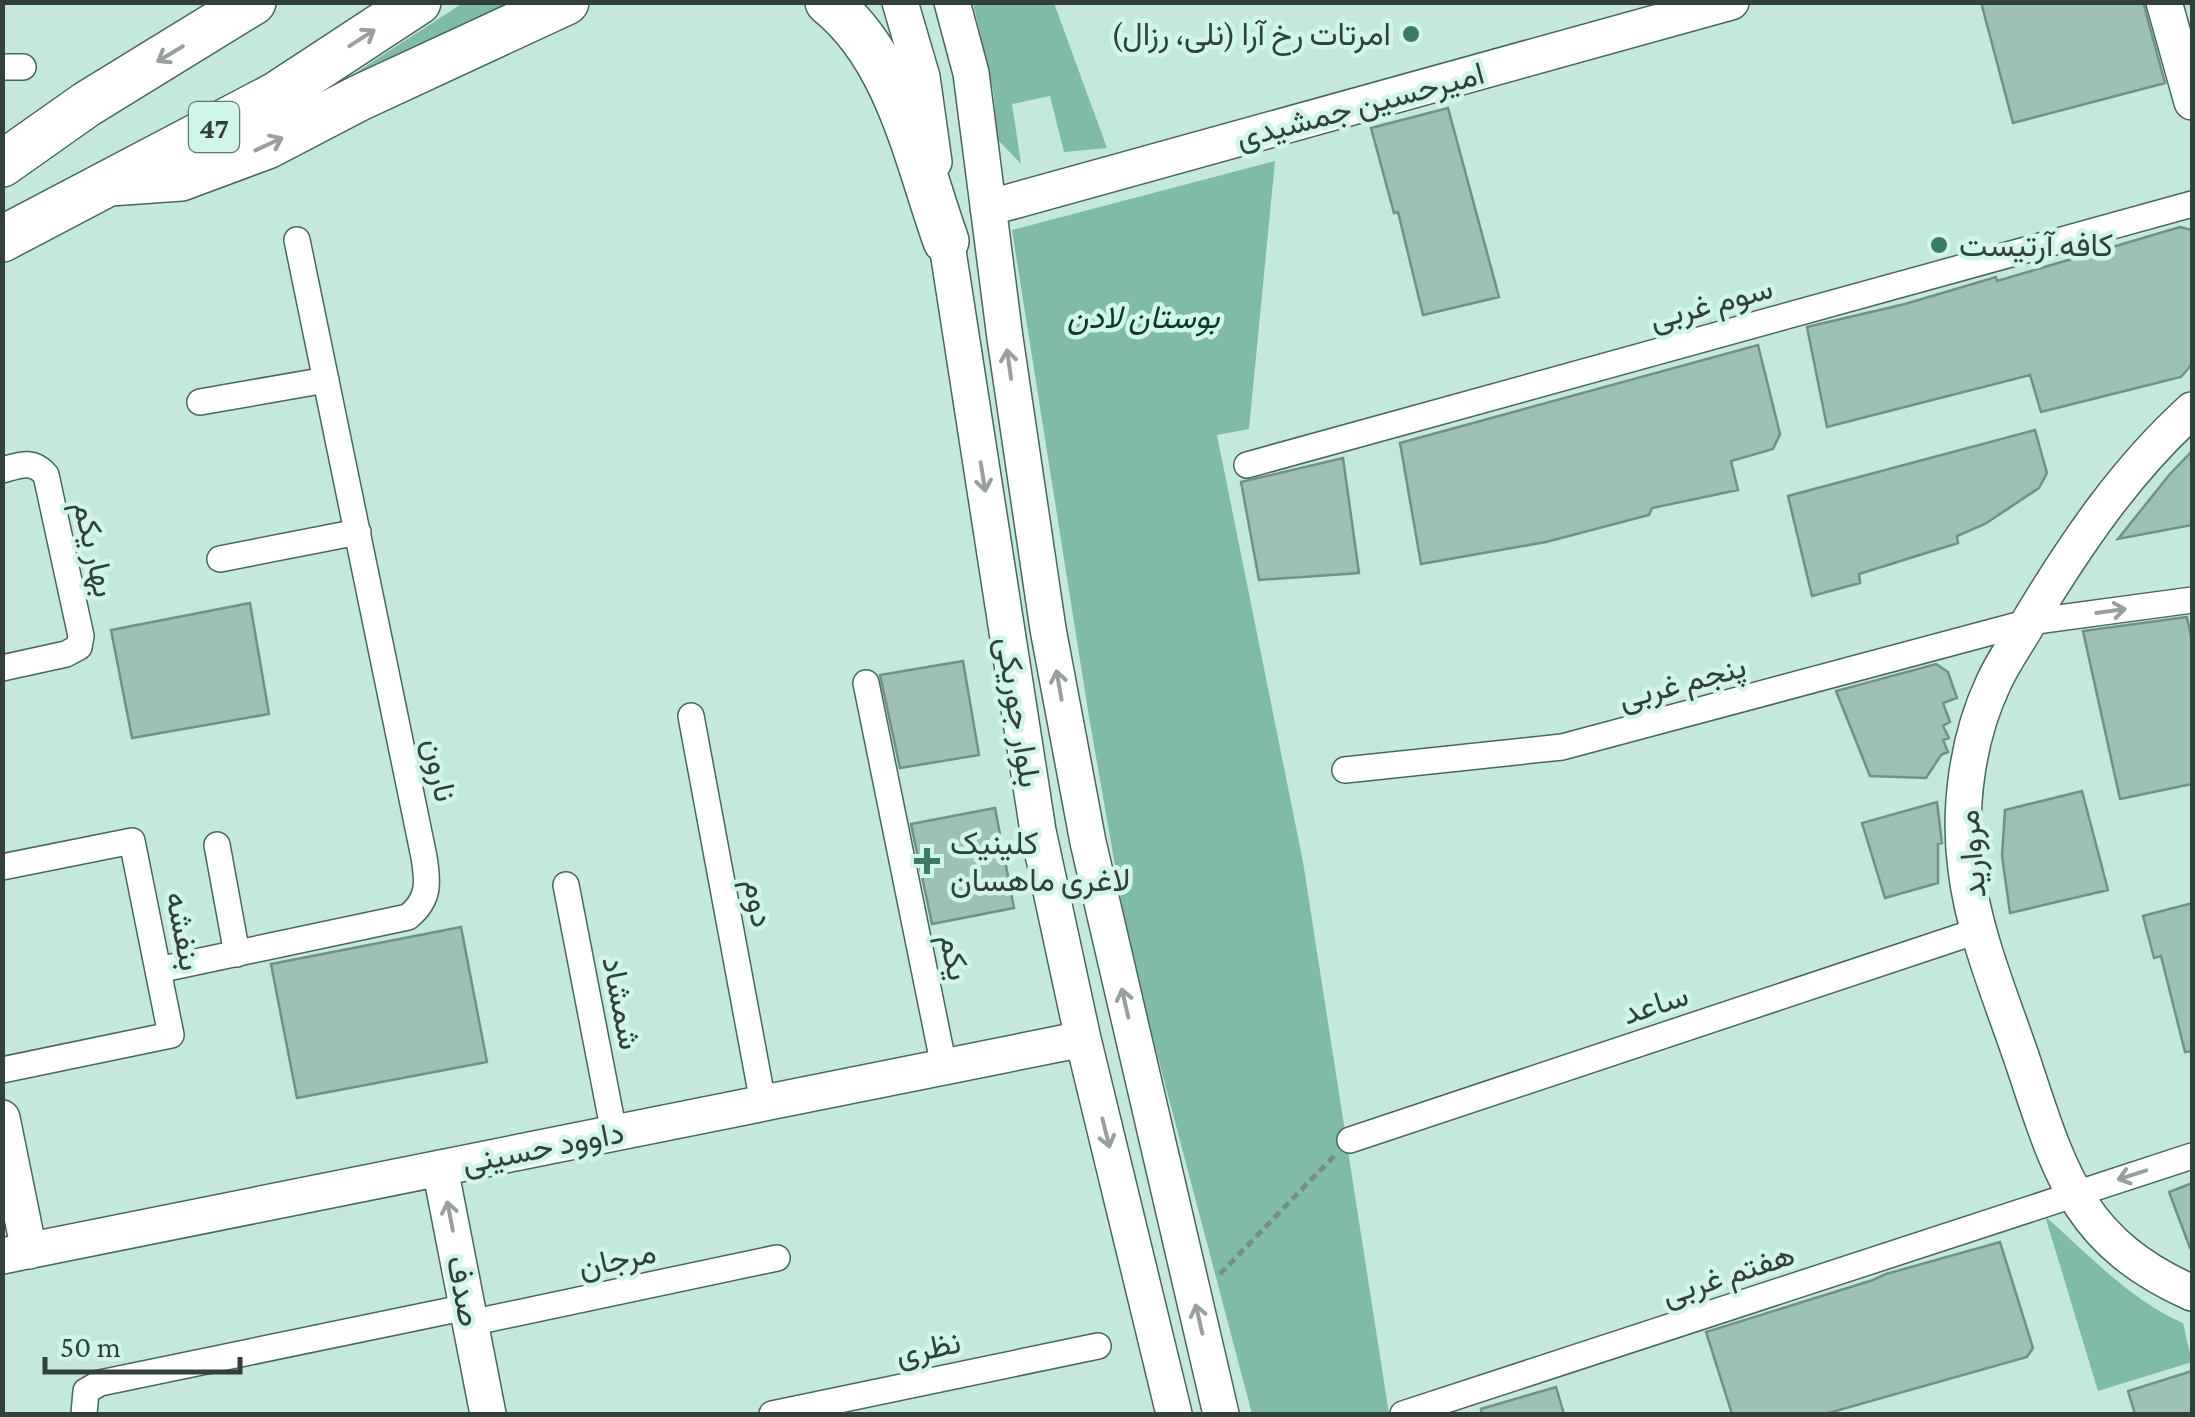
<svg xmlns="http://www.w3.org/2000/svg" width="2195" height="1417" viewBox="0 0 2195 1417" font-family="'Crimson Pro',Vazirmatn,serif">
<rect width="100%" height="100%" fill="#c5e8dc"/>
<path fill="#7fbba8" d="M 463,3 L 540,3 L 269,129 Z
M 973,3 L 1054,3 L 1107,148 L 1064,152 L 1050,96 L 1012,104 L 1021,164 L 998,140 L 993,90 Z
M 1275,161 L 1249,429 L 1217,435 L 1303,862 L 1389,1414 L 1252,1414 L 1130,951 L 1089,717 L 1012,230 Z
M 2045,1216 C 2088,1254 2130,1300 2183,1323 L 2192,1362 L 2098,1391 Z"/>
<path fill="#9fc0b5" stroke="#719187" stroke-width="2.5" d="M 1981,2 L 2143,2 L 2165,83 L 2013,123 Z
M 1448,108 L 1499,297 L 1423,315 L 1398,212 L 1394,213 L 1371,128 Z
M 2180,227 L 2192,230 L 2192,364 L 2181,377 L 2041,412 L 2030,375 L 1827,427 L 1807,327 L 1905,304 L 1996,277 L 1997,281 Z
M 1758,345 L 1780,434 L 1773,449 L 1731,461 L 1738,490 L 1652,508 L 1649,515 L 1546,542 L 1421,564 L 1400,443 Z
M 2035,430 L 2047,473 L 2039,488 L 1985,524 L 1957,536 L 1958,543 L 1859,574 L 1860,583 L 1812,596 L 1788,496 Z
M 2192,451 L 2192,525 L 2118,539 L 2170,474 Z
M 1343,458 L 1359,573 L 1259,580 L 1241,482 Z
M 250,603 L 269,714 L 132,738 L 111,630 Z
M 2187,617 L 2192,641 L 2192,784 L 2120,799 L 2083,631 Z
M 963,661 L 979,755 L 900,768 L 880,675 Z
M 1936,664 L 1948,672 L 1957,698 L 1943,703 L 1950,722 L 1943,726 L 1949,738 L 1943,740 L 1948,752 L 1941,755 L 1926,778 L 1870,776 L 1836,691 Z
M 2082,791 L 2108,890 L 2010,913 L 2002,856 L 2005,810 Z
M 1937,802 L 1942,843 L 1938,844 L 1938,883 L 1885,898 L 1862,823 Z
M 995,808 L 1014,908 L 932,924 L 911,824 Z
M 2192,903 L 2192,1051 L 2185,1052 L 2161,956 L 2154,958 L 2143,916 Z
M 461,927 L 487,1062 L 297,1098 L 271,964 Z
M 2192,1183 L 2192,1248 L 2190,1248 L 2169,1192 Z
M 2000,1242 L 2033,1348 L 2027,1357 L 1825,1414 L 1732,1414 L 1706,1332 L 1873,1280 L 1886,1274 Z
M 2192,1371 L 2192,1414 L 2135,1414 L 2128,1391 Z
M 1556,1387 L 1564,1414 L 1482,1414 L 1481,1409 Z"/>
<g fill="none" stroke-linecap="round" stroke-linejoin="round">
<defs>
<path id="street" d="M 2,67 L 23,67
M 200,402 L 326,380
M 1247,465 L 2192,204
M 2,470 C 20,465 33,459 46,475 L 81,636 L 79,647 L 66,654 L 2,668
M 220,559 L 358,532
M 866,683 L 944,1067
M 691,716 L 763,1103
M 1345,770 L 1562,747 L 2029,622 L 2192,600
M 217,845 L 237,954
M 2,867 L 132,841 L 171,1035 L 2,1070
M 566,885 L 614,1133
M 158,970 L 408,917 C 430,899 428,882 424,857 L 297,240
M 1350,1140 L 1980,930
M 470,1323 L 777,1258
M 84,1414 L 86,1391 L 100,1383 L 467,1307
M 772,1414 L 1098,1346
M 1403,1414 L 2192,1156"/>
<path id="secondary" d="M 900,2 L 922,77 L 934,162
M 952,2 L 971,73 L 1005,338 L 1048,629 L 1088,842 L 1221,1414
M 2164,2 L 2192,102
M 988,208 L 1731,2
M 943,219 L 1038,831 L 1083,1039 L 1174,1414
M 2192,410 C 2126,470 2077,542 2031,618 C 2019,640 2003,661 1993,684 C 1967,739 1958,810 1966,869 C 1974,936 2003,1002 2024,1065 C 2060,1174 2079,1243 2192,1293
M 2,1118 L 29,1251
M 440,1168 L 488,1414
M 2,1256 L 1083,1039"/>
<path id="highway" d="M 828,2 C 898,58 917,160 946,241
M 2,164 L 87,104 L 253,2
M 109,183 L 181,178 L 267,146 L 359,98 L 566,2
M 2,239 L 276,95 L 418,2"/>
</defs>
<use href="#street" stroke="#47665c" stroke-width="28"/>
<use href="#secondary" stroke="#47665c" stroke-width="38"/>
<use href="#highway" stroke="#47665c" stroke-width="48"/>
<path stroke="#768d86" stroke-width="5" stroke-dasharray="8 5" stroke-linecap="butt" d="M 1220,1274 L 1334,1156"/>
<use href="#street" stroke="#fff" stroke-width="25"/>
<use href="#secondary" stroke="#fff" stroke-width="35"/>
<use href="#highway" stroke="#fff" stroke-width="45"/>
</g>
<defs><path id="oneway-shaft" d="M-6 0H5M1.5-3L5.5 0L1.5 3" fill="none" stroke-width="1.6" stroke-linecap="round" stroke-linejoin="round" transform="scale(2.5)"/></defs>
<g stroke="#98a09e">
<use href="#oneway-shaft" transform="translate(362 38) rotate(-33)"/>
<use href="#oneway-shaft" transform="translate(170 54) rotate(149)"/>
<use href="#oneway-shaft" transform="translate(269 144) rotate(-25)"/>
<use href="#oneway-shaft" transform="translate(1009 364) rotate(-98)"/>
<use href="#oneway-shaft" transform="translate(983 477) rotate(81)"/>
<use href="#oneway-shaft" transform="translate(2111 611) rotate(-8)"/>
<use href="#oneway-shaft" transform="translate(1059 685) rotate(-100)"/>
<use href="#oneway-shaft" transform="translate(1125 1003) rotate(-103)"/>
<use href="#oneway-shaft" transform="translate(1106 1133) rotate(76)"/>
<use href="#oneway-shaft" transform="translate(2132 1175) rotate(162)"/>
<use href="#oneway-shaft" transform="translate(450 1216) rotate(-101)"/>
<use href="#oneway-shaft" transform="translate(1199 1319) rotate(-103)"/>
</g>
<g fill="#3a7a69" stroke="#d2f5e9" stroke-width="4">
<circle cx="1411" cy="34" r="10"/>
<circle cx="1939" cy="245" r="10"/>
<path d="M922 846h10v10h10v10h-10v10h-10v-10h-10v-10h10z"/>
</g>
<g text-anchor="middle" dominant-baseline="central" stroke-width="9" stroke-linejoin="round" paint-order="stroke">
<rect fill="#d2f5e9" stroke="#627670" stroke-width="2.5" x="189" y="102" width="50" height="50" rx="8"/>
<g font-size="30" font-weight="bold" fill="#32403c">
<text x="214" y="127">47</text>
</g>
<g font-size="32" fill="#32403c" stroke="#d2f5e9" text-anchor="start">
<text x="1391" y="34" text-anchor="end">امرتات رخ آرا (نلی، رزال)</text>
<text x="1959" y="245">کافه آرتیست</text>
<text x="950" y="843">کلینیک<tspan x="950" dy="37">لاغری ماهسان</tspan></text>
</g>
<g font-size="32" fill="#32403c" stroke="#d2f5e9">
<text transform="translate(1360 105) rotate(-15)">امیرحسین جمشیدی</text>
<text transform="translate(1711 303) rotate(-15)">سوم غربی</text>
<text transform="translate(95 549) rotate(77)">بهار یکم</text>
<text transform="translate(1682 682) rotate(-15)">پنجم غربی</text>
<text transform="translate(1019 712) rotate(81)">بلوار جوریکی</text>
<text transform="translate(440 770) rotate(78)">نارون</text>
<text transform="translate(1971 854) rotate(-95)">مروارید</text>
<text transform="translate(759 903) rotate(80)">دوم</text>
<text transform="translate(184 931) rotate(79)">بنفشه</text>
<text transform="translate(955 957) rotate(78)">یکم</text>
<text transform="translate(622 1003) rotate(79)">شمشاد</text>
<text transform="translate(1655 1004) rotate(-18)">ساعد</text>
<text transform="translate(543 1147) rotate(-11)">داوود حسینی</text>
<text transform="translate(617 1259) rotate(-12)">مرجان</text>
<text transform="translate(1728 1274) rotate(-18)">هفتم غربی</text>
<text transform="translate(464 1291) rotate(79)">صدف</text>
<text transform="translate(928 1348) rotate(-12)">نظری</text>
</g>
<g font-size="32" font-style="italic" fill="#05392d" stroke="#d2f5e9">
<text x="1143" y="317">بوستان لادن</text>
</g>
</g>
<rect width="2195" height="1417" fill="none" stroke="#32403c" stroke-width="10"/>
<path d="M45 1357v15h195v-15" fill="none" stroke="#32403c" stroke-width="5"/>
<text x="60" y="1357" font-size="30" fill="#32403c" stroke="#d2f5e9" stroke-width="8" paint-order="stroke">50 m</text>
</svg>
